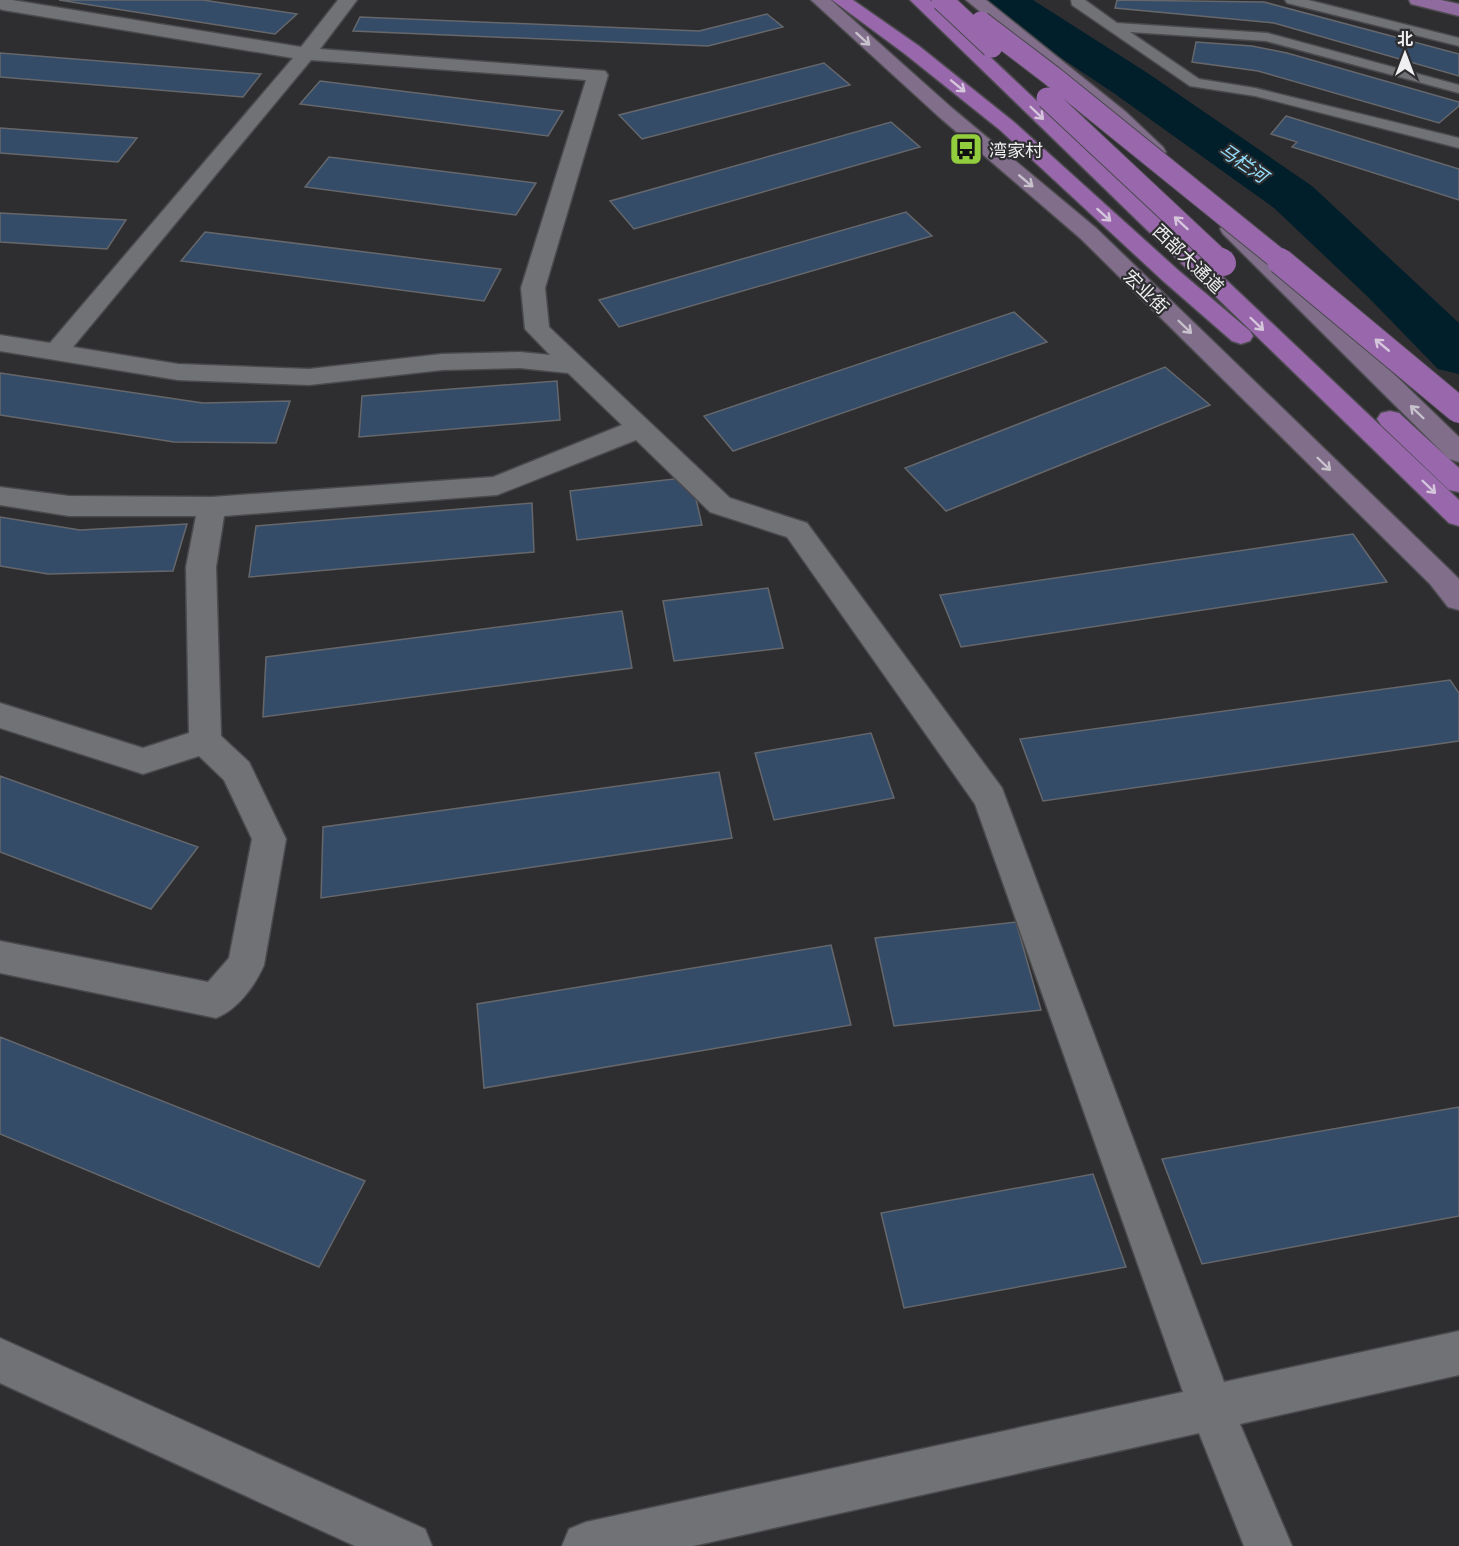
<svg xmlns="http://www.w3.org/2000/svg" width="1459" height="1546" viewBox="0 0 1459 1546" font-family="Literata,'Noto Sans SC',serif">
<rect width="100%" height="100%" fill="#2e2e31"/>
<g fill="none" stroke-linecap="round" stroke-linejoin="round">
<path fill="#001f2a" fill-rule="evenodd" d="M 981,0 L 1033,0 L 1149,74 L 1312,186 L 1459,323 L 1459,374 L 1438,369 L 1367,296 L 1274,208 L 1115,94 L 988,9 Z"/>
</g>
<path fill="#354c69" stroke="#65676b" stroke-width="1.5" d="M 59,0 L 203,0 L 297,14 L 275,34 Z
M 1117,0 L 1264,2 L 1459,54 L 1459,76 L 1274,23 L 1115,8 Z
M 767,14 L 783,27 L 708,46 L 353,31 L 360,17 L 699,31 Z
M 1196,42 L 1252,46 L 1287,53 L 1459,102 L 1459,106 L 1439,123 L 1258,71 L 1192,62 Z
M 0,53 L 261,74 L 243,97 L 0,77 Z
M 824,63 L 850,85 L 642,139 L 619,115 Z
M 320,81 L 563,111 L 548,136 L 300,104 Z
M 1286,116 L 1459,169 L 1459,200 L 1292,147 L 1297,142 L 1271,134 Z
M 891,122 L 920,147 L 634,229 L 610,201 Z
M 0,128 L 137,138 L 118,162 L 0,153 Z
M 329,157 L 536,183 L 516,215 L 305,187 Z
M 906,212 L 932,236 L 619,327 L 599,300 Z
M 0,213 L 126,220 L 107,249 L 0,242 Z
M 205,232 L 501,269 L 484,301 L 181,261 Z
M 1014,312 L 1047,342 L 733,451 L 704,416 Z
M 1165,367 L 1210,405 L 946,511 L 905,468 Z
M 0,373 L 203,403 L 290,401 L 276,443 L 174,442 L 0,415 Z
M 557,381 L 560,420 L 359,437 L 362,396 Z
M 691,477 L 702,525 L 577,540 L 570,491 Z
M 532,503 L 534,552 L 249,577 L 256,526 Z
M 0,517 L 80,530 L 187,524 L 173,571 L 48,574 L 0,566 Z
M 1353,534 L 1387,582 L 961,647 L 940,595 Z
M 768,588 L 783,648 L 674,661 L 663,601 Z
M 622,611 L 632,668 L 263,717 L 266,657 Z
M 1450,680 L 1459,693 L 1459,741 L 1043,801 L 1020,739 Z
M 871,733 L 894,798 L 774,820 L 755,753 Z
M 719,772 L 732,838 L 321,898 L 323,827 Z
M 0,776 L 198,847 L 151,909 L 0,852 Z
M 1016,922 L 1041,1010 L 894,1026 L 875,938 Z
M 831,945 L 851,1025 L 484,1088 L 477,1004 Z
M 0,1037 L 365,1181 L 319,1267 L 0,1134 Z
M 1459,1107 L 1459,1216 L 1202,1264 L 1162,1159 Z
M 1093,1174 L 1126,1267 L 904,1308 L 881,1213 Z"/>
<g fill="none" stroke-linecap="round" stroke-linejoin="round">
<defs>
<path id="service" d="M 1071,0 L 1085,0 L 1117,23 L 1267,33 L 1459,85 L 1459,93 L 1266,41 L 1130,32 L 1199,79 L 1255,88 L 1459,138 L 1459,148 L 1255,96 L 1190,86 L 1072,5 Z
M 1285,0 L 1308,0 L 1459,38 L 1459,46 L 1287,3 Z"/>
<path id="minor" d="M 0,0 L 12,0 L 301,47 L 338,0 L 357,0 L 320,49 L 605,71 L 608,75 L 545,288 L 549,327 L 730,498 L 807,523 L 1002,788 L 1224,1382 L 1459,1331 L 1459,1375 L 1240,1424 L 1292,1546 L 1244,1546 L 1199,1433 L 693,1546 L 562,1546 L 569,1529 L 586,1522 L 1183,1392 L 975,804 L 787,537 L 710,512 L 636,440 L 497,495 L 224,516 L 216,567 L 221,736 L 249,762 L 286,839 L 264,965 C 255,986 237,1010 216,1018 L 0,973 L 0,941 L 208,982 L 229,958 L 252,839 L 224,780 L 199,756 L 143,774 L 0,728 L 0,703 L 143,748 L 189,733 L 186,567 L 196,516 L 69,516 L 0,505 L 0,487 L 69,496 L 212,497 L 493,477 L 622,425 L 568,373 L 520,368 L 442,370 L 309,385 L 178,380 L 0,351 L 0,335 L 50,343 L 293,58 L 3,10 L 0,9 ZM 311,60 L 586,80 L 521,288 L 525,329 L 550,355 L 520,352 L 442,354 L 309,369 L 178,364 L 73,347 Z
M 0,1338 L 425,1529 L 432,1546 L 355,1546 L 0,1383 Z"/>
<path id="secondary" d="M 811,0 L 831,0 L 952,108 L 1096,228 L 1450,570 L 1459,579 L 1459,610 L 1448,607 L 1430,584 L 1080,238 L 938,116 Z
M 966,0 L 986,0 L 1126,112 L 1163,147 L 1166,152 L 1163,157 L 1155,158 L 1147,157 L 1112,120 Z
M 1231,222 L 1239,224 L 1459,437 L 1459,462 L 1449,459 L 1223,234 L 1220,229 L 1223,224 Z"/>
<path id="primary" d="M 1409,0 L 1441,0 L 1459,4 L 1459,16 L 1411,4 Z"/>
<path id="trunk" d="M 832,0 L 853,0 L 919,46 L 1014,122 L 1178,270 L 1250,331 L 1253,336 L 1250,341 L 1241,344 L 1232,341 L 1162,280 L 1000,130 L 905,54 Z
M 910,0 L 930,0 L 1459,500 L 1459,526 L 1449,523 Z
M 1390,411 L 1399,413 L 1459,468 L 1459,492 L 1449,490 L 1381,425 L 1377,419 L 1381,413 Z"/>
</defs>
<use href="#service" stroke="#4a4a4d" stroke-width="3"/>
<use href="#minor" stroke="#4a4a4d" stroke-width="3"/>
<use href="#secondary" stroke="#4a4a4d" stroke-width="3"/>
<use href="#primary" stroke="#4a4a4d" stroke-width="3"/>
<use href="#trunk" stroke="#4a4a4d" stroke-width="3"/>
<use href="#service" fill="#717276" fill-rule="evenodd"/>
<use href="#minor" fill="#717276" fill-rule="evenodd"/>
<use href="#secondary" fill="#806e8a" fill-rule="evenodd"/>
<use href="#primary" fill="#8f6b9f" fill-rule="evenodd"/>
<use href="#trunk" fill="#9968ac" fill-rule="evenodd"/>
<defs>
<path id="trunk-bridge-far1" d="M 942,0 L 992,47
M 981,22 L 1052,76 L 1282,262
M 1047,98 L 1222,262"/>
<path id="trunk-bridge" d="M 1221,261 L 1223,263
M 1280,261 L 1459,410"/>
</defs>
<use href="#trunk-bridge-far1" stroke="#4a4a4d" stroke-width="23" stroke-linecap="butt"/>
<use href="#trunk-bridge" stroke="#4a4a4d" stroke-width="28" stroke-linecap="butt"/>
<use href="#trunk-bridge-far1" stroke="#9968ac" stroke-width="21"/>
<use href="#trunk-bridge" stroke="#9968ac" stroke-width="26"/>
</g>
<defs><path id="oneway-shaft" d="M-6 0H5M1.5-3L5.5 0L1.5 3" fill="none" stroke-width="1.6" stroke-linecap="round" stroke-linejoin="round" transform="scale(1.5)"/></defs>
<g stroke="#c8c2cd">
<use href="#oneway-shaft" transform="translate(863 39) rotate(42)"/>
<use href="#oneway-shaft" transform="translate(1026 181) rotate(40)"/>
<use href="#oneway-shaft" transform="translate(1185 327) rotate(44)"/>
<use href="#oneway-shaft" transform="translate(1417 412) rotate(-136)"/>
<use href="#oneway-shaft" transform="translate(1324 464) rotate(44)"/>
</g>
<g stroke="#d5c6dc">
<use href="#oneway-shaft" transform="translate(958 86) rotate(39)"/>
<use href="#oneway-shaft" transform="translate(1037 113) rotate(44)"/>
<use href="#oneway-shaft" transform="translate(1104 215) rotate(42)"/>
<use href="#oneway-shaft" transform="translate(1181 223) rotate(-137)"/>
<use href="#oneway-shaft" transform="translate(1257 324) rotate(44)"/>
<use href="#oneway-shaft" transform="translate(1382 345) rotate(-140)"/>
<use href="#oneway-shaft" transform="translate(1429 487) rotate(44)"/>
</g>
<defs>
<symbol id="bus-square" viewBox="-11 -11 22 22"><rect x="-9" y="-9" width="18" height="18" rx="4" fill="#92cd3e" stroke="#2e2e31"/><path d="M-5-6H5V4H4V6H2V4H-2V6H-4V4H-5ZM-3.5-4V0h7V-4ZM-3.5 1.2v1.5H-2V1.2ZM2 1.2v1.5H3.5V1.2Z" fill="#111"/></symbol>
</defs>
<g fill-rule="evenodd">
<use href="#bus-square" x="947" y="130" width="38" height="38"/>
</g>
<g text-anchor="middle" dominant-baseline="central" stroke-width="4.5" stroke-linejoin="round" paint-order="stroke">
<g font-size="18" fill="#efeff1" stroke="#2e2e31" text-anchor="start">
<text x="989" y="149">湾家村</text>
</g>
<g font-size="18" font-style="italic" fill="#94e2ff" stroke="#2e2e31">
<text transform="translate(1244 162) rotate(35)">马栏河</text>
</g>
<g font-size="18" fill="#efeff1" stroke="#2e2e31">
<text transform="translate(1189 258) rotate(44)">西部大通道</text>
<text transform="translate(1147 291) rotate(44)">宏业街</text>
</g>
</g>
<g transform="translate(1405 54)" stroke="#2e2e31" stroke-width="4.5" paint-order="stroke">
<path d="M0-4.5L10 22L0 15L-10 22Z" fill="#efeff1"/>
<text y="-9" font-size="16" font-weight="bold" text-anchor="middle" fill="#efeff1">北</text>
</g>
</svg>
